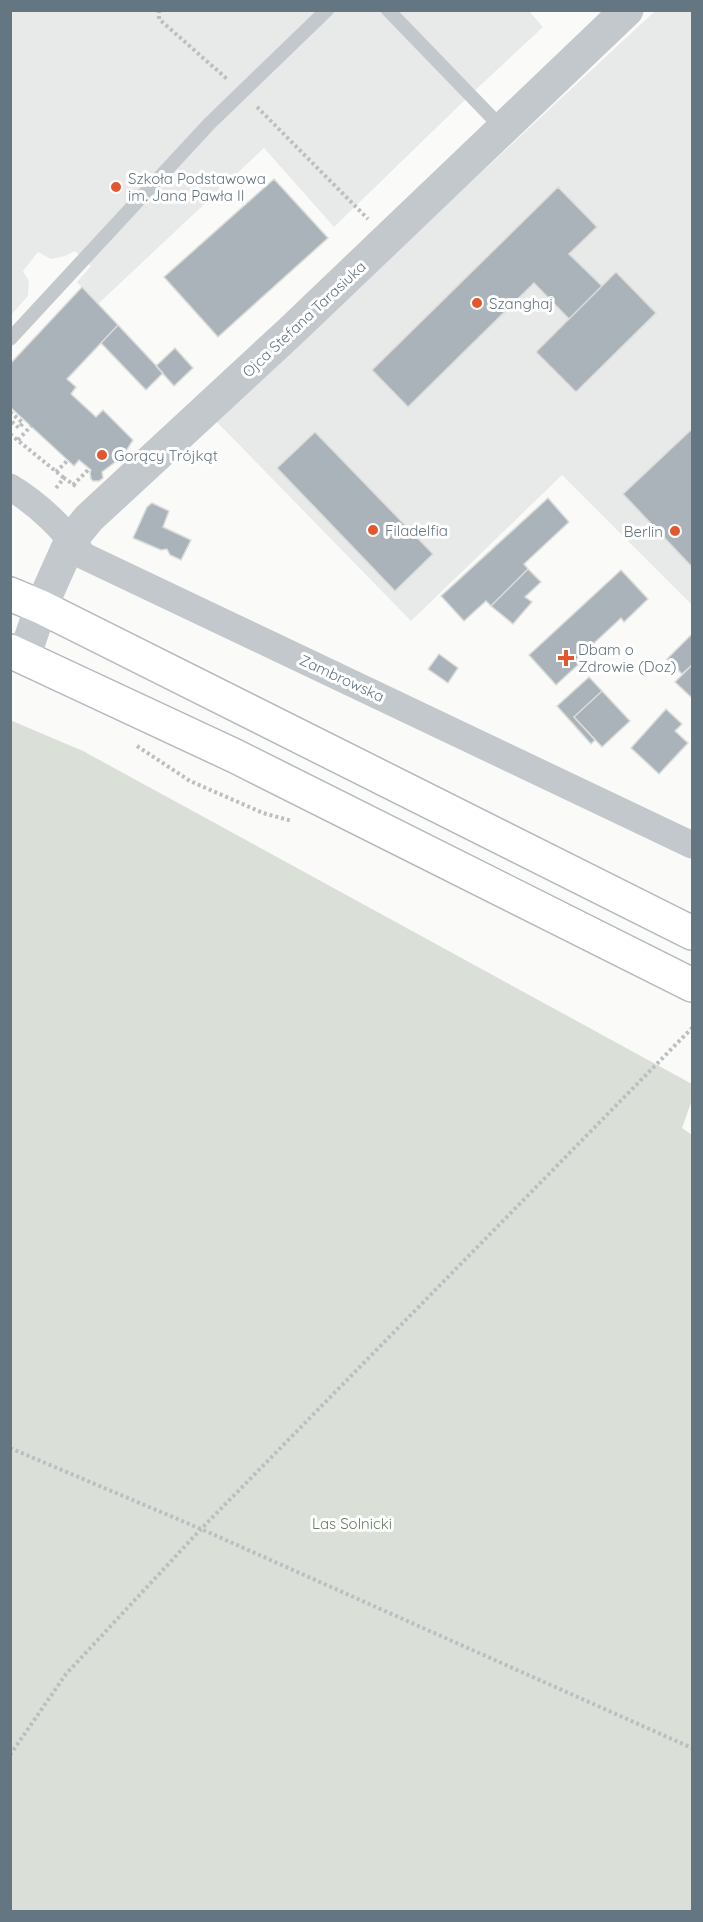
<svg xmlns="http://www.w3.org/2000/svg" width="703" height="1922" viewBox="0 0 703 1922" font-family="Quicksand,sans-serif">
<rect width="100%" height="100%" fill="#fafaf8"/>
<path fill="#e8e9e9" d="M 528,10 L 543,27 L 470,95 L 334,227 L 264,148 L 98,304 L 77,282 L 91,266 L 75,251 L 65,256 L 51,259 L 38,252 L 23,271 L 29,281 L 28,296 L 11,315 L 11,11 Z
M 655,11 L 692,11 L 692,605 L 562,475 L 411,621 L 215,420 Z"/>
<path fill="#dadfd7" d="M 10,720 L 83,751 L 692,1084 L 692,1100 L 682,1128 L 692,1135 L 692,1911 L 11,1911 Z"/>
<path fill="#aab3b9" stroke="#dcdcda" stroke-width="1.5" d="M 274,179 L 328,238 L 218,337 L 164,277 Z
M 558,187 L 597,227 L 569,254 L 602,286 L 569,319 L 534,283 L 408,407 L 372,370 Z
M 616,272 L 656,313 L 576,392 L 536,352 Z
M 82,287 L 118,325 L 67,379 L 76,387 L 71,394 L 96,417 L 103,410 L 133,440 L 123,456 L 102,472 L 103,478 L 99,481 L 93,481 L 91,479 L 90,473 L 91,470 L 79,460 L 74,466 L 10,407 L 10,364 Z
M 118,325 L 163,373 L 146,390 L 101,343 Z
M 175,348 L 193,368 L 174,386 L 156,366 Z
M 692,429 L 692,567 L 623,494 Z
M 315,432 L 433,554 L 395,591 L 277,468 Z
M 548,498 L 569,522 L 524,564 L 528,569 L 491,606 L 486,601 L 464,621 L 441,596 Z
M 152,503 L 169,511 L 163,527 L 191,540 L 181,560 L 170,555 L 167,549 L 161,550 L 133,538 L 147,507 Z
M 528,569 L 541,582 L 525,597 L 532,602 L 513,624 L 491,606 Z
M 621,570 L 648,599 L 624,622 L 621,618 L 577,659 L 581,662 L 556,685 L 529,655 Z
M 692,634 L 692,665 L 682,674 L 667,659 Z
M 439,654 L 458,668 L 448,683 L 428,669 Z
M 692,665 L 692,698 L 675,682 Z
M 589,677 L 602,691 L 574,717 L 595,740 L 591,744 L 557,706 Z
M 602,691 L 630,721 L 602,747 L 574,717 Z
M 666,709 L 682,724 L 675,731 L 688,743 L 659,774 L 631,748 Z"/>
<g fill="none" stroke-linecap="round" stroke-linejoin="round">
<defs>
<path id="secondary" d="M 10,594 L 41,607 L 692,933
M 10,651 L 235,756 L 692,985"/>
</defs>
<use href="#secondary" stroke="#b3babf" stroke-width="36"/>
<path stroke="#bbbfc2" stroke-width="4" stroke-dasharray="3 3" stroke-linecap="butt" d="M 159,10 L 159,19 L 227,79
M 257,107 L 368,219
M 10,412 L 23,423 L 19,428 L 10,420
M 10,434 L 64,478
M 18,440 L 31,426
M 56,472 L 68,460
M 73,485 L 89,469
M 56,488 L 64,478 L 77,487
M 137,746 L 190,781 L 263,813 L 292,821
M 10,1448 L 201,1529 L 692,1748
M 10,1755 L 66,1674 L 201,1529 L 692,1028"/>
<path stroke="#c3c8cc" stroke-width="14" d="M 388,10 L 503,129
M 10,339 L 209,124 L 327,10"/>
<path stroke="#c3c8cc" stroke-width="27" d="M 10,487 C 40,505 62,528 84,556 L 692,845"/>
<path stroke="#c3c8cc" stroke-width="33" d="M 24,657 L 41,607 L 71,540 L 89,518 L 290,332 L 627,10"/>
<use href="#secondary" stroke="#fff" stroke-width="33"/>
</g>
<g fill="#e4572e" stroke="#fff" stroke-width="2">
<circle cx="116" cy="187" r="6"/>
<circle cx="477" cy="303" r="6"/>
<circle cx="102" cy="455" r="6"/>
<circle cx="373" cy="530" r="6"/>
<circle cx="675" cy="531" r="6"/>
<path d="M563 649h6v6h6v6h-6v6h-6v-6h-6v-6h6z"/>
</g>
<g text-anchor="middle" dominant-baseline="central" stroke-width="6" stroke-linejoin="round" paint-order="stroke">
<g font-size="15" fill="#657683" stroke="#fff" text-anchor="start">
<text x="128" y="178">Szkoła Podstawowa<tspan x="128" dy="17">im. Jana Pawła II</tspan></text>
<text x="489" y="303">Szanghaj</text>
<text x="114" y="455">Gorący Trójkąt</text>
<text x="385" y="530">Filadelfia</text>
<text x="663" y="531" text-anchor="end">Berlin</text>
<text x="578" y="649">Dbam o<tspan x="578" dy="17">Zdrowie (Doz)</tspan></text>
</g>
<g font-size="15" fill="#657683" stroke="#fff">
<text transform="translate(304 319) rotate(-43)">Ojca Stefana Tarasiuka</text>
<text transform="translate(342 678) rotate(25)">Zambrowska</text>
</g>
<g font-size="15" fill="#687a64" stroke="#fff">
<text x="352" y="1523">Las Solnicki</text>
</g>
</g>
<rect width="703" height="1922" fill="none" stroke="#657683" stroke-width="24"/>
</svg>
